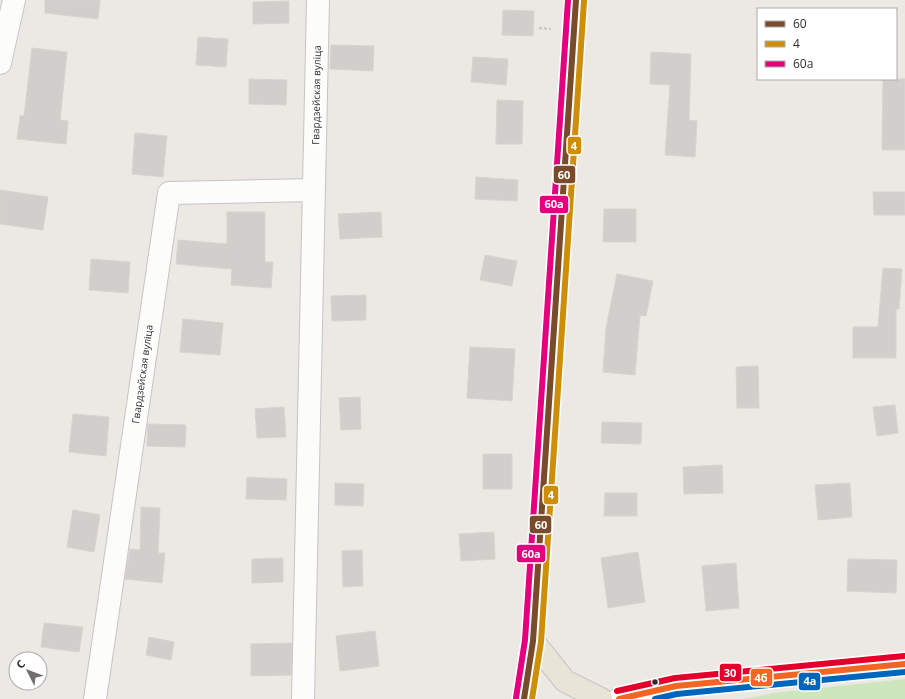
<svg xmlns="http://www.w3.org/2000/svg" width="905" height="699" viewBox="0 0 905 699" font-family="'Open Sans',sans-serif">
<rect width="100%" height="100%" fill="#ece8e4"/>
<path fill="#cee6be" d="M 905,679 L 905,699 L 743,699 L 774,693 Z"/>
<path fill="#d1cecb" stroke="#d7d4d0" d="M 45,0 L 100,0 L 98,19 L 45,13 Z
M 289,1 L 289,23 L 253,24 L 253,2 Z
M 503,10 L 534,11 L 533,36 L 502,35 Z
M 198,37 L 228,39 L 226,67 L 196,65 Z
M 331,45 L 374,46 L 373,71 L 330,69 Z
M 32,48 L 67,52 L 60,120 L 68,121 L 66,144 L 17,139 L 20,116 L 24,116 Z
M 651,52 L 691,54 L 689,120 L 697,121 L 695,157 L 665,155 L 670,85 L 650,84 Z
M 473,57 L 508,59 L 506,85 L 471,82 Z
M 249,79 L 287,80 L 286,105 L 249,104 Z
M 883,79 L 905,79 L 905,150 L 882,150 Z
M 497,100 L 523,101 L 522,144 L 496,144 Z
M 135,133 L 167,136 L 163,177 L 132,174 Z
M 476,177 L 518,180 L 517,201 L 475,199 Z
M 0,190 L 48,197 L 43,230 L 0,224 Z
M 873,192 L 905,192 L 905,215 L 874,215 Z
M 604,209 L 636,209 L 636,242 L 603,242 Z
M 227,212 L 265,212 L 265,262 L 273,262 L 271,288 L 231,285 L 232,269 L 176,264 L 178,240 L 227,244 Z
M 381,212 L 382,237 L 340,239 L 338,214 Z
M 485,255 L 517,261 L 512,286 L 480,280 Z
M 91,259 L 130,262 L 128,293 L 89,290 Z
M 883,268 L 902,269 L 899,309 L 896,309 L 896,358 L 853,358 L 853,327 L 878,327 Z
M 617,274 L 653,281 L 646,316 L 640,315 L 635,375 L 603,372 L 606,328 Z
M 366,295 L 366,320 L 332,321 L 331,296 Z
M 183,319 L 223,323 L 220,355 L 180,352 Z
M 470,347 L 515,349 L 512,401 L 467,398 Z
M 758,366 L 759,408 L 737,408 L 736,367 Z
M 360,397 L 361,429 L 341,430 L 339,398 Z
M 895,405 L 898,433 L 877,436 L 873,407 Z
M 284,407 L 286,437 L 257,438 L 255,409 Z
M 73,414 L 109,417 L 106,456 L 69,452 Z
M 602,422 L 642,423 L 641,444 L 601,443 Z
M 148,424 L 186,425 L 185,447 L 147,446 Z
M 483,454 L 512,454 L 512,489 L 483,489 Z
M 722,465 L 723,493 L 684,494 L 683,467 Z
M 247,477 L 287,479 L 286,500 L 246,499 Z
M 335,483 L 364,484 L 363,506 L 335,505 Z
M 850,483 L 852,517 L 818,520 L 815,485 Z
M 605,493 L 637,493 L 637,516 L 604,516 Z
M 141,507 L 160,508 L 158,553 L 165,553 L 162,583 L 125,579 L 130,549 L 140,550 Z
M 73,510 L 100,515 L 94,552 L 67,547 Z
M 494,532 L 495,559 L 461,561 L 459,534 Z
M 362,550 L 363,586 L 343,587 L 342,551 Z
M 638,552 L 645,602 L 608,608 L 601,558 Z
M 283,558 L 283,582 L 252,583 L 252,559 Z
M 848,559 L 897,560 L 896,593 L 847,591 Z
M 736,563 L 739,608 L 706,611 L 702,566 Z
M 44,623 L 83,627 L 79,652 L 41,647 Z
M 375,631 L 379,666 L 340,671 L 336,636 Z
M 149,637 L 174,642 L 171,660 L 146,655 Z
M 292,643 L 291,675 L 251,676 L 251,644 Z"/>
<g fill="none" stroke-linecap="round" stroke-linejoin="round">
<defs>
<path id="street" d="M 0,63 L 14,0
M 95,699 L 169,193 L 313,190
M 303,699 L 318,0"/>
<path id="secondary" d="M 619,699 L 676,686 L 905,664"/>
<path id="primary" d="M 533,641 L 565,681 L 601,699
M 524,699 L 533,641 L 576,0"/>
</defs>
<use href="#street" stroke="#c5c4c5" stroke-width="24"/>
<use href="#secondary" stroke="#c5c4c5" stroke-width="24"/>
<use href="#primary" stroke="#c6c5c4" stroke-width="24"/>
<path stroke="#c9c9c8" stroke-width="2.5" stroke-dasharray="3 2" stroke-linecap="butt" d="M 539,28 L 551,29"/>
<use href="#street" stroke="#fcfcfb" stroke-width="22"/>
<use href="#secondary" stroke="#fcfcfb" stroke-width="22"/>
<use href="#primary" stroke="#e8e4d6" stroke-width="22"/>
<defs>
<path id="bus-1" d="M 524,699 L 533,641 L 576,0"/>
<path id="bus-2" d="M 532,699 L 541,642 L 584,1"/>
<path id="bus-3" d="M 516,698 L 525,640 L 568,0"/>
<path id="bus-4" d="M 619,699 L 676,686 L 905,664"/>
<path id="bus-5" d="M 655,699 L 677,694 L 905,672"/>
<path id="bus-6" d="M 617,691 L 675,678 L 904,656"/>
</defs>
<use href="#bus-1" stroke="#fff" stroke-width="9"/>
<use href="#bus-2" stroke="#fff" stroke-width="9"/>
<use href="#bus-3" stroke="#fff" stroke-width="9"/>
<use href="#bus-4" stroke="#fff" stroke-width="9"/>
<use href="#bus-5" stroke="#fff" stroke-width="9"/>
<use href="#bus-6" stroke="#fff" stroke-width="9"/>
<use href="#bus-1" stroke="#7a4b2a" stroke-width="6"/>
<use href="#bus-2" stroke="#cf8e09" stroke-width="6"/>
<use href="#bus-3" stroke="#e5007d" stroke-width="6"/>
<use href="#bus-4" stroke="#f26522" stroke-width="6"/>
<use href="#bus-5" stroke="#0065bd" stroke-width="6"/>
<use href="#bus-6" stroke="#e4002b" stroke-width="6"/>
</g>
<circle fill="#2e2e2e" stroke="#fff" stroke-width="1.5" cx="655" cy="682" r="3.5"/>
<g text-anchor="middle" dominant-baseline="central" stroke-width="4" stroke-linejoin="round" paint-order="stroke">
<g font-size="10" fill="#2e2e2e" stroke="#fff">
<text transform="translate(316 95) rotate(-89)">Гвардзейская вуліца</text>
<text transform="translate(142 374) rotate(-82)">Гвардзейская вуліца</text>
</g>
</g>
<g stroke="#fff" stroke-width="1.5">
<rect x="567" y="136" width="15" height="19" rx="4" fill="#cf8e09"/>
<rect x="553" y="165" width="23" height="19" rx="4" fill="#7a4b2a"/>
<rect x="539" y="195" width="30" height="19" rx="4" fill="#e5007d"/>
<rect x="543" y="485" width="16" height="20" rx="4" fill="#cf8e09"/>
<rect x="529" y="515" width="23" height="19" rx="4" fill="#7a4b2a"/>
<rect x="516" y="544" width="30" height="19" rx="4" fill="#e5007d"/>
<rect x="719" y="663" width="23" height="19" rx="4" fill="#e4002b"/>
<rect x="750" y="668" width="23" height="19" rx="4" fill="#f26522"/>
<rect x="798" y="672" width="23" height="19" rx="4" fill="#0065bd"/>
</g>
<g font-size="11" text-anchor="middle" font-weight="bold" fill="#fff">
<text x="574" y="150">4</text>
<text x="564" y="179">60</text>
<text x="554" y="208">60а</text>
<text x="551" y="499">4</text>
<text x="541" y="529">60</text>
<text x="531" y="558">60а</text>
<text x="730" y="677">30</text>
<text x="761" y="682">4б</text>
<text x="810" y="685">4а</text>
</g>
<rect x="757" y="8" width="140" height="72" fill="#ffffff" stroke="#ababab"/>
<rect x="765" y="21" width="20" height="6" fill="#7a4b2a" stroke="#ababab"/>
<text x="793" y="28" font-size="12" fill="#2e2e2e">60</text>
<rect x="765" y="41" width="20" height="6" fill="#cf8e09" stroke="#ababab"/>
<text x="793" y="48" font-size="12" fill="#2e2e2e">4</text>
<rect x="765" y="61" width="20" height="6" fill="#e5007d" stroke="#ababab"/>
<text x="793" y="68" font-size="12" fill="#2e2e2e">60а</text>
<g transform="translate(28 671) rotate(312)"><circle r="19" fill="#ffffff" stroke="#ababab"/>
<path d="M0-3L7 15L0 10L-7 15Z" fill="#706f6e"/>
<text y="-6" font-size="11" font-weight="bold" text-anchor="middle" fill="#2e2e2e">С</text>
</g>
</svg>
